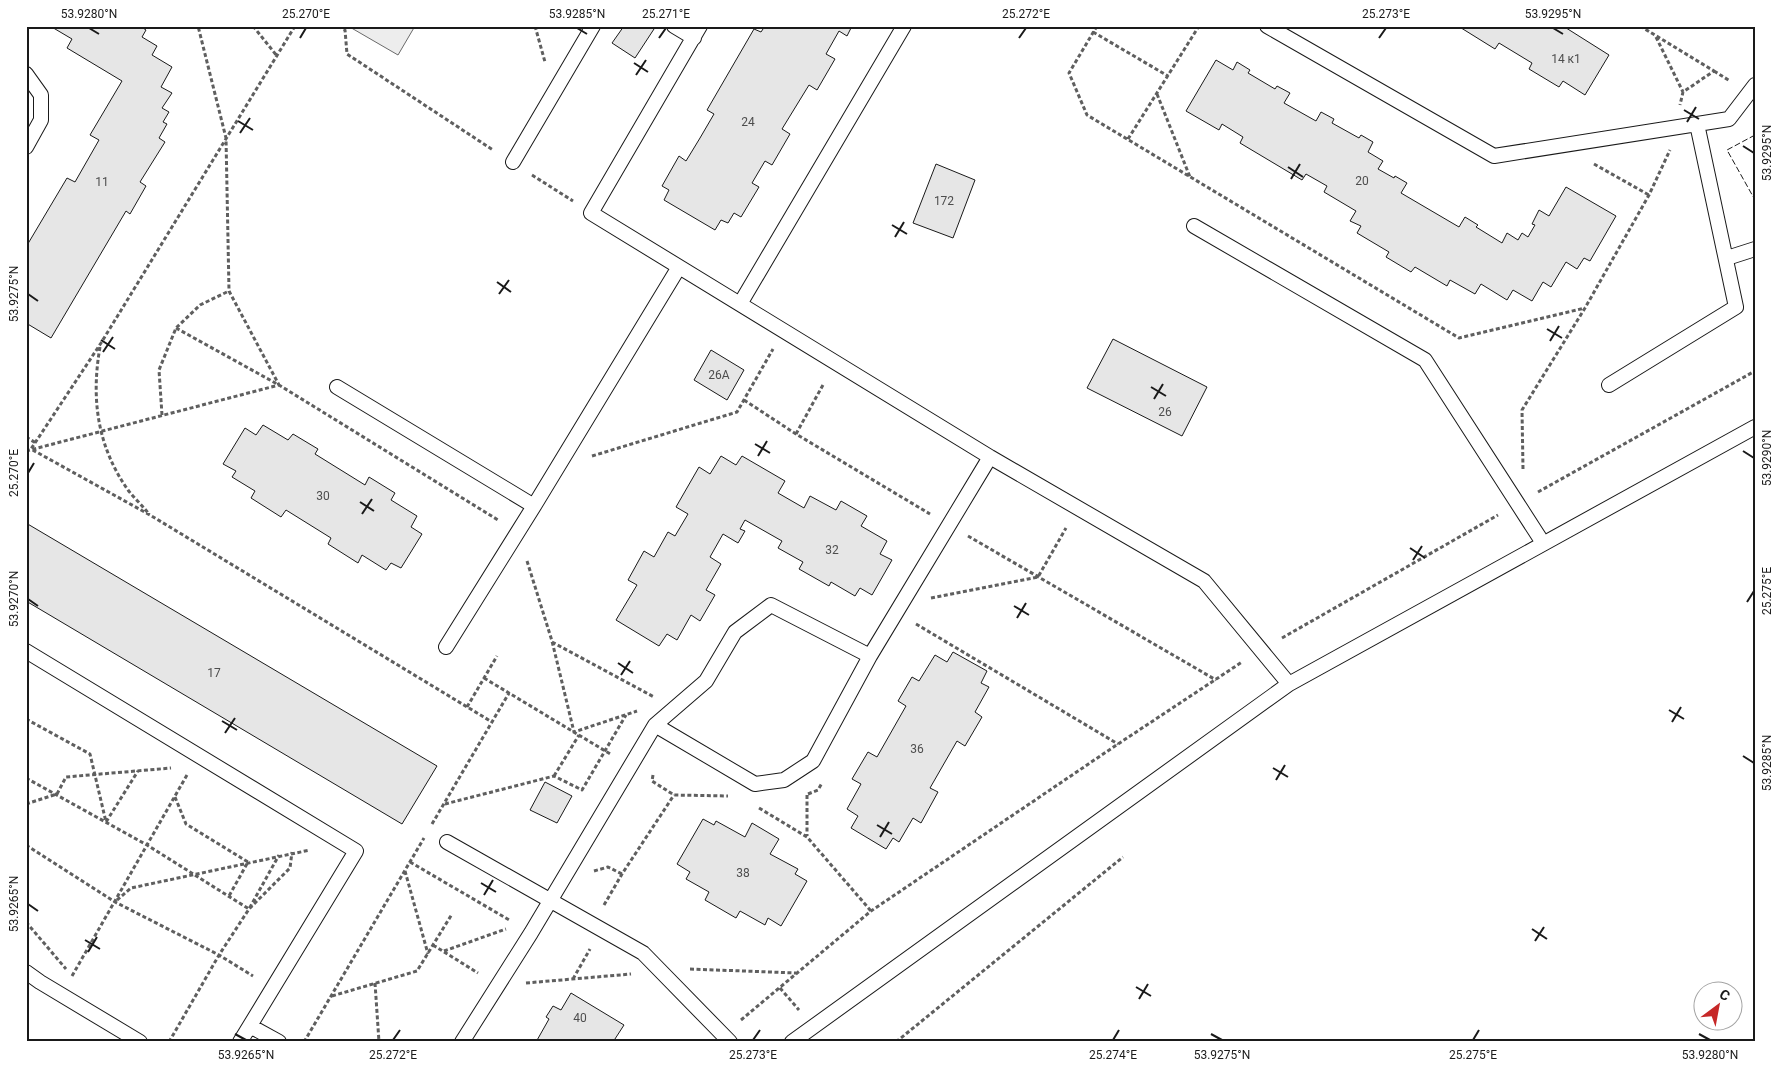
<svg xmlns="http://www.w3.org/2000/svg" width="1781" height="1068" viewBox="0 0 1781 1068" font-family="Roboto,sans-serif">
<rect width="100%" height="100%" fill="#fff"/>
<path fill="#ededed" stroke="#6a6a6a" d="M 348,26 L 415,26 L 398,55 Z"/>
<path fill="#e6e6e6" stroke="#1a1a1a" d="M 50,26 L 140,26 L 146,30 L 142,37 L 157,46 L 152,55 L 172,67 L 161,87 L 172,93 L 162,108 L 169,112 L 163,122 L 167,124 L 159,138 L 165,142 L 140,182 L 146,186 L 130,214 L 126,211 L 51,338 L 26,323 L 26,247 L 67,178 L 75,182 L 99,140 L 90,135 L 122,81 L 67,48 L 72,39 Z
M 624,26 L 649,26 L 654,29 L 635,58 L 612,43 Z
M 765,26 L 852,26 L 847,36 L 839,31 L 826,54 L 835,59 L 817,90 L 809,85 L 782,129 L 790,134 L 772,165 L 765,161 L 752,183 L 759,187 L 741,217 L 734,213 L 728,223 L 721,220 L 715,230 L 664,200 L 669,190 L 662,186 L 679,156 L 686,161 L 700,138 L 714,114 L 707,110 L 754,29 L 761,32 Z
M 1458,26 L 1563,26 L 1609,55 L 1585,95 L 1563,81 L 1559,87 L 1529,69 L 1532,63 L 1499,43 L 1495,49 Z
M 1216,60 L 1233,70 L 1237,62 L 1250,70 L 1248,73 L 1275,89 L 1277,86 L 1290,93 L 1284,103 L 1316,121 L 1321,112 L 1334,119 L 1332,123 L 1359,138 L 1361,135 L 1373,142 L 1368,152 L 1383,161 L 1378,169 L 1394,178 L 1395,176 L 1407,183 L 1401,193 L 1459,227 L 1465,217 L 1478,225 L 1476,227 L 1502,243 L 1507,233 L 1518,240 L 1522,233 L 1528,237 L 1535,225 L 1532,224 L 1539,210 L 1549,216 L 1566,187 L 1616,216 L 1590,261 L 1584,258 L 1577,269 L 1566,262 L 1551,287 L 1543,282 L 1532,301 L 1513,290 L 1507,300 L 1481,284 L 1475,294 L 1450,280 L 1447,286 L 1415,267 L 1411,272 L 1386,257 L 1389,252 L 1357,233 L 1361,226 L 1350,221 L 1356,211 L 1324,192 L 1327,186 L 1306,174 L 1302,180 L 1240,143 L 1243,137 L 1222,124 L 1219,130 L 1186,111 Z
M 936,164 L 975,180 L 953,238 L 913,223 Z
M 1113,339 L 1207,387 L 1182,436 L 1087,388 Z
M 711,350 L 744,370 L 727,400 L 694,380 Z
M 263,425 L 288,440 L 293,434 L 318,449 L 315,454 L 365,485 L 369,477 L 395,493 L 391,500 L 417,516 L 411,527 L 422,534 L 401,568 L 391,563 L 386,570 L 362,555 L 358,563 L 328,544 L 331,538 L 286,510 L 281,517 L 251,498 L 255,491 L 232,477 L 236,471 L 223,464 L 245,428 L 256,435 Z
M 721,456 L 736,465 L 742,456 L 785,481 L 778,493 L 804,508 L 810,496 L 836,510 L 841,501 L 867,516 L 861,526 L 887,541 L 880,554 L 892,560 L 872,595 L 860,588 L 855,596 L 831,582 L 829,586 L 799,569 L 803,562 L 778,548 L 782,541 L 745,520 L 740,529 L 745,531 L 738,543 L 723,534 L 710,557 L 721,564 L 706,590 L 715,595 L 700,621 L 691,615 L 677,640 L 667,634 L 659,646 L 616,620 L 637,585 L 628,580 L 644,551 L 654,557 L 668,532 L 675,536 L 688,514 L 676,507 L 699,467 L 710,474 Z
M 26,523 L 437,766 L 402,824 L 26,601 Z
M 953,652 L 987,671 L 981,683 L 989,687 L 975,712 L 982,717 L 965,746 L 957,741 L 930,788 L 938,792 L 921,823 L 913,818 L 899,842 L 893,838 L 886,849 L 851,828 L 858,816 L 847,809 L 861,784 L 852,779 L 868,752 L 877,757 L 906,706 L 898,701 L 912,677 L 919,681 L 935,655 L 947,662 Z
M 545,782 L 572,796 L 557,823 L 530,810 Z
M 703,819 L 714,825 L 716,821 L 745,837 L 752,823 L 779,839 L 770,854 L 798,869 L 795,874 L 807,881 L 781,926 L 768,918 L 765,925 L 740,911 L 736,918 L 705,900 L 709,892 L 686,879 L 690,872 L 677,864 Z
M 571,993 L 624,1025 L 613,1042 L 536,1042 L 549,1019 L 546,1017 L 553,1006 L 561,1010 Z"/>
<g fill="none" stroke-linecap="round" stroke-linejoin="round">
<defs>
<path id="lane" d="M 674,26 L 694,38
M 700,26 L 591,213 L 990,457 L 1204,581 L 1289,684
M 1267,26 L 1494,156 L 1729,119 L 1755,85
M 26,74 L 41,95 L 41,120 L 26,147
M 513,162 L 593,26
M 1194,226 L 1425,360 L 1543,543
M 1727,258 L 1755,249
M 740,304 L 904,26
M 1609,385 L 1736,307 L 1697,124
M 337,387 L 534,506 L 679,267
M 446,647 L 534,506
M 26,651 L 356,851 L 240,1042
M 655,725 L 755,784 L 784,780 L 813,761 L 870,656
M 447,842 L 643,953 L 730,1042
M 26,972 L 40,982 L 140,1042
M 250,1026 L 279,1042
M 462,1042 L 531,933 L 655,725 L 706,681 L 735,632 L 771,605 L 870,656 L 990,457
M 792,1042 L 1289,684 L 1755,427"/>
</defs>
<use href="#lane" stroke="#1a1a1a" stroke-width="16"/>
<path stroke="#5f5f5f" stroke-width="3" stroke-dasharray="4 2.5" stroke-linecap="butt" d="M 253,26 L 277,56
M 295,26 L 101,343 L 31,449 L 150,515 L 492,722
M 338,26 L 345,30 L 347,54 L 493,150
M 535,26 L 545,62
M 1097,26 L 1069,73 L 1087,115 L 1459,338 L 1585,308
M 1640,26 L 1714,71 L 1683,92 L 1680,105
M 1093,32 L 1168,76
M 1656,37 L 1683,92
M 1714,71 L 1730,81
M 1157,94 L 1190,177
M 1128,139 L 1199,26
M 1594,164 L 1649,195
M 532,175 L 573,201
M 176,328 L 279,385 L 498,520
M 100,347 C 91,398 97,446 128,490 C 134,498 142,505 148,513
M 744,400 L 796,434 L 930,514
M 162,415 L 159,370 L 176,328 L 200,305 L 229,291
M 796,434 L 824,383
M 26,437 L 36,443
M 26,451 L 279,385 L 229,291 L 226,138 L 198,26
M 592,456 L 737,412 L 773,349
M 1523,469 L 1522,410 L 1585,308 L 1649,195 L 1670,150
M 1538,492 L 1755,371
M 968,536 L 1216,680
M 527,561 L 552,641 L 574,732 L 637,711
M 931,598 L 1038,577 L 1066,528
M 916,624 L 1118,744
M 1282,638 L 1498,515
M 552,642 L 654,697
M 484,678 L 612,755
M 467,707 L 497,656
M 26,719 L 90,754 L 106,822 L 138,771
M 653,775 L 652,781 L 674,795 L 728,796
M 554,776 L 579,735
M 26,778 L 147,845 L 249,909 L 279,855
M 808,794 L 818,790 L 822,783
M 807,795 L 807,836
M 175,797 L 186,824 L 248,862 L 229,896
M 26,804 L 57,794 L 66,777 L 171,768
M 445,804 L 554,776 L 582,790 L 626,715
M 759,808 L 807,837 L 871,911
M 432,824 L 509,693
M 26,845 L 115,902 L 219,955 L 253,976
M 410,862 L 511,921
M 405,871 L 428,954
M 594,871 L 608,867 L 622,874
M 117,900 L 131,888 L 310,850
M 604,905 L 622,874 L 674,795
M 26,922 L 66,969
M 433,945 L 478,973
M 444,951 L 506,929
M 690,969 L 796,973
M 72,976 L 187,775
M 573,979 L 590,949
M 375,983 L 379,1042
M 526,983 L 631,974
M 780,988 L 799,1010
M 332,996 L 417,971 L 452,914
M 741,1020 L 871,911 L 1118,744 L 1242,662
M 169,1042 L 219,955 L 249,909 L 290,868 L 292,852
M 304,1042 L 424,838
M 896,1042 L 1123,857"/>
<use href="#lane" stroke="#fff" stroke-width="14"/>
<path stroke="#1a1a1a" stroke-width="1" stroke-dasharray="6 2.5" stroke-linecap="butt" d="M 1755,135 L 1727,150 L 1755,200"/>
</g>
<path fill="none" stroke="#1a1a1a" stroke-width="2" d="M 89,28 L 99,34M 577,28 L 587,34M 1553,28 L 1563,34M 300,38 L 306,28M 659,38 L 666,28M 1019,38 L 1026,28M 1379,38 L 1386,28M 634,63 L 648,72M 636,75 L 646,60M 1684,110 L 1699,119M 238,121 L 253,130M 1687,122 L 1696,107M 240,133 L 250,118M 1743,146 L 1754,153M 1288,167 L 1303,177M 1291,179 L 1300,164M 892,225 L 907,234M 895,237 L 904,222M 497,282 L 511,292M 28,294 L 38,301M 499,294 L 509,280M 1547,329 L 1562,338M 101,340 L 115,349M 1550,341 L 1559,326M 103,352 L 113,337M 1151,387 L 1166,396M 1154,399 L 1163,384M 755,444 L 770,453M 1743,451 L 1754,458M 758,456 L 767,441M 28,473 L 34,463M 360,502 L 374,511M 362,514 L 372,499M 1410,548 L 1425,558M 1413,560 L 1422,546M 28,599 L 38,606M 1747,602 L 1754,591M 1014,606 L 1029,615M 1017,618 L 1026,603M 618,663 L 633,673M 621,675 L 630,661M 1669,710 L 1684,719M 222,721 L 237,730M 1672,722 L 1681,707M 225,733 L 235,718M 1743,756 L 1754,763M 1273,768 L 1288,777M 1276,780 L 1285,765M 877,825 L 892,834M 880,837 L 889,822M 481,883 L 496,892M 484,895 L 493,880M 28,904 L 38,911M 1532,929 L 1547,939M 85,940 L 100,949M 1535,941 L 1544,927M 88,952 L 97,937M 1136,987 L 1151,996M 1139,999 L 1148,984M 235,1034 L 246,1040M 1211,1034 L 1222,1040M 1699,1034 L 1710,1040M 393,1040 L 400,1030M 753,1040 L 760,1030M 1113,1040 L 1119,1030M 1473,1040 L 1479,1030"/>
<g text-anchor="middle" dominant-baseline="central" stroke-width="4" stroke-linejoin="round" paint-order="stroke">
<g font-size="12" fill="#4d4d4d">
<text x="1566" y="59">14 к1</text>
<text x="748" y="122">24</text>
<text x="1362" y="181">20</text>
<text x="102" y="182">11</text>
<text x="944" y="201">172</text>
<text x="719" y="375">26А</text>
<text x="1165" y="412">26</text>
<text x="323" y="496">30</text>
<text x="832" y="550">32</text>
<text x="214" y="673">17</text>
<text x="917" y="749">36</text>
<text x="743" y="873">38</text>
<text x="580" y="1018">40</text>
</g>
</g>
<rect width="1781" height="1068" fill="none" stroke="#ffffff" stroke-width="55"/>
<g transform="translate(1718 1006) rotate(32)"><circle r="24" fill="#ffffff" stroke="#a3a3a3"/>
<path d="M0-4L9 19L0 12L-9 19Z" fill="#c62828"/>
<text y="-8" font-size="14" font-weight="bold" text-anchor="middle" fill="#1a1a1a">С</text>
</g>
<rect x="28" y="28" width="1726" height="1012" fill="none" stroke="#1a1a1a" stroke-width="2"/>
<g font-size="12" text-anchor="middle" fill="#1a1a1a">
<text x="89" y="18">53.9280°N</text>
<text x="306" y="18">25.270°E</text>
<text x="577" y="18">53.9285°N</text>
<text x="666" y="18">25.271°E</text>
<text x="1026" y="18">25.272°E</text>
<text x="1386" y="18">25.273°E</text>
<text x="1553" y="18">53.9295°N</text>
<text transform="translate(1767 153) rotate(-90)" y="4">53.9295°N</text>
<text transform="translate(14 294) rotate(-90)" y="4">53.9275°N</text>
<text transform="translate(1767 458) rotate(-90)" y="4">53.9290°N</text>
<text transform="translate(14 473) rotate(-90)" y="4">25.270°E</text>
<text transform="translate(1767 591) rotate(-90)" y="4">25.275°E</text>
<text transform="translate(14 599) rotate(-90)" y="4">53.9270°N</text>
<text transform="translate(1767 763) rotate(-90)" y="4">53.9285°N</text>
<text transform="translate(14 904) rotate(-90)" y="4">53.9265°N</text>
<text x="246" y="1059">53.9265°N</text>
<text x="393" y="1059">25.272°E</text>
<text x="753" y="1059">25.273°E</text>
<text x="1113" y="1059">25.274°E</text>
<text x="1222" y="1059">53.9275°N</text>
<text x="1473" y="1059">25.275°E</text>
<text x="1710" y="1059">53.9280°N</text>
</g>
</svg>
